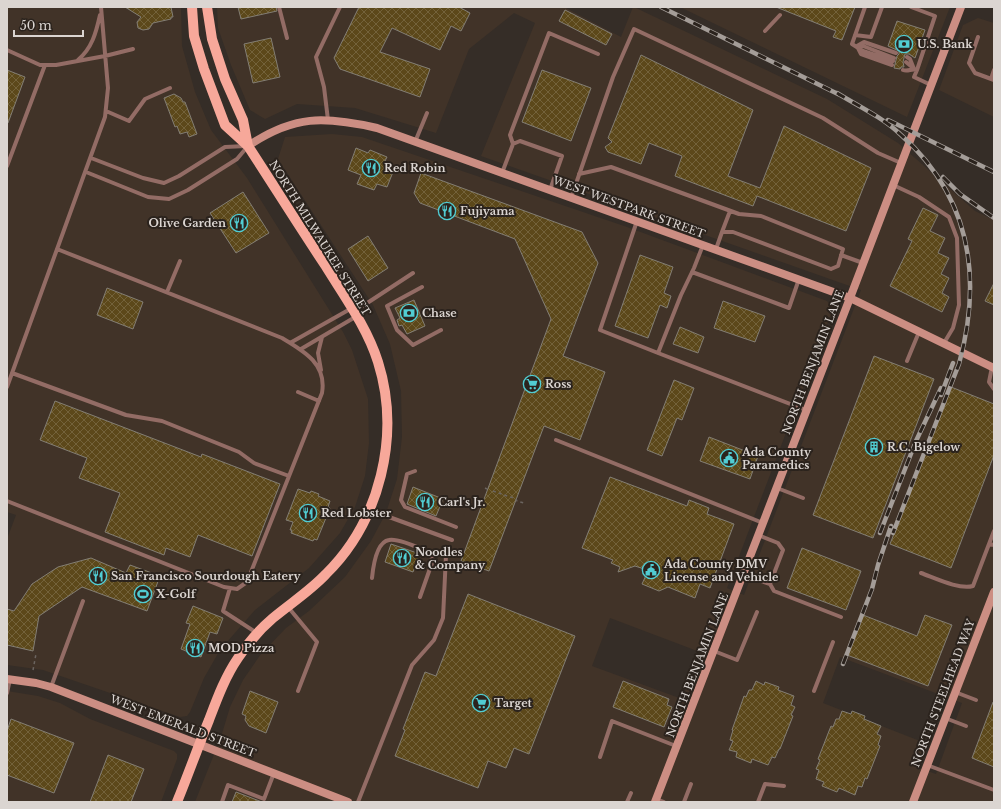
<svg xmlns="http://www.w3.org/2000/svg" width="1001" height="809" viewBox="0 0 1001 809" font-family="'Libre Baskerville',serif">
<defs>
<pattern id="building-cross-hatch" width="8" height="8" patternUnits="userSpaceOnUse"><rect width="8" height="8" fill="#5c481a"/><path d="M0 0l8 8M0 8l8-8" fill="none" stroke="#73623a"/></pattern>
</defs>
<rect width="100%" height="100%" fill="#352d27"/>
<path fill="#413328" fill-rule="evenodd" d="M 7,7 L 181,7 L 182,46 L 195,92 L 211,130 L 247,178 L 343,332 L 352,350 L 368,399 L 369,443 L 365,476 L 355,507 L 340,533 L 309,568 L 255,610 L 220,650 L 204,678 L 190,712 L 187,716 L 180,717 L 43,670 L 7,665 L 7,539 L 16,515 L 7,512 Z
M 217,7 L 564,7 L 621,37 L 633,7 L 634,7 L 827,99 L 898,143 L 975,211 L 994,220 L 994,802 L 195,802 L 221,737 L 230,707 L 243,680 L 261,654 L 286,628 L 309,611 L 345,577 L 371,541 L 386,513 L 397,479 L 402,437 L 401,391 L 390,344 L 373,305 L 278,159 L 285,137 L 332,134 L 362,137 L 627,227 L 827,301 L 833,309 L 727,588 L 744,595 L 861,290 L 481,156 L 535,23 L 514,13 L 469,49 L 436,133 L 355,108 L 297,104 L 265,119 L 250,110 L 231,65 L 218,28 ZM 610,618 L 700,652 L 682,699 L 592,666 ZM 840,657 L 962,703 L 936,774 L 916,767 L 925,743 L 823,703 Z
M 680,7 L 950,7 L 907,117 Z
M 978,18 L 994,23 L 994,117 L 939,90 L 963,25 Z
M 7,691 L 38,696 L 60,703 L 90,719 L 174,751 L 177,754 L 177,759 L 161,802 L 7,802 Z"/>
<path fill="url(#building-cross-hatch)" stroke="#837e74" d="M 125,7 L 171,7 L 173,17 L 171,17 L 171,19 L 153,23 L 149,29 L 143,30 L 138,28 L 137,22 L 141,17 Z
M 238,7 L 276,7 L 277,11 L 241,19 Z
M 359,7 L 459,7 L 470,13 L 461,31 L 451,26 L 440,50 L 392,28 L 380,52 L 430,69 L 420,97 L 340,69 L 334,58 Z
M 776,7 L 855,7 L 842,40 L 833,37 L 836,31 Z
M 565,10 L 612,34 L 606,45 L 559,21 Z
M 897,21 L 925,30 L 915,58 L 909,54 L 905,54 L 903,62 L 904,67 L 901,67 L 900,69 L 894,68 L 897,56 L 899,54 L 899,51 L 888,46 Z
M 271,38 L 280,77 L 253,83 L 244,44 Z
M 641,55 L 753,110 L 728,176 L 760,188 L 784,126 L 871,168 L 846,231 L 757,196 L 753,206 L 675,176 L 682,156 L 649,143 L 641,164 L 608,152 L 605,147 L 612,142 L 608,138 Z
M 7,70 L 25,77 L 8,123 L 7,123 Z
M 542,70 L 591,88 L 571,141 L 522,122 Z
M 174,94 L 181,98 L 183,102 L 185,102 L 197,134 L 189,137 L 187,132 L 180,134 L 177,126 L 175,127 L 164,98 Z
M 356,148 L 368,153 L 370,150 L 387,157 L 384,163 L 395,167 L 387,187 L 377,184 L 374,190 L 357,184 L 361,175 L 348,170 Z
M 421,173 L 582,232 L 598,263 L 563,356 L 605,372 L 580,440 L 544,426 L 489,571 L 461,561 L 551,319 L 515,239 L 420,203 L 414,193 Z
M 243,192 L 269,233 L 236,253 L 210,213 Z
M 923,208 L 938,215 L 930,231 L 945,238 L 938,253 L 949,258 L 941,274 L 949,278 L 942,293 L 949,297 L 942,312 L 890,286 L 912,241 L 908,239 Z
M 368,236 L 388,268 L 368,281 L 348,249 Z
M 640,255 L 673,267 L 664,293 L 671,296 L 667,308 L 660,305 L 648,338 L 615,326 Z
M 994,283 L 994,305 L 985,301 Z
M 107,288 L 143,302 L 133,329 L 97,315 Z
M 414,300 L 425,326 L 407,334 L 402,325 L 399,326 L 397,320 L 400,318 L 395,308 Z
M 723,301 L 765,316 L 755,342 L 714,328 Z
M 680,327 L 704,337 L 698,353 L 673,344 Z
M 874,356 L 934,379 L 873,538 L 813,515 Z
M 674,380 L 694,388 L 682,420 L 677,418 L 662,456 L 647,450 Z
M 951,387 L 994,404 L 994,455 L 951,568 L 890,544 Z
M 55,401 L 201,457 L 202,454 L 280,484 L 252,556 L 198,535 L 190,557 L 166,548 L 164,555 L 105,532 L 120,493 L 79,478 L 87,458 L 40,440 Z
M 709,437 L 758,456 L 750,479 L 700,461 Z
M 610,477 L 687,506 L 689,500 L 709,508 L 707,514 L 734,524 L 710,588 L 700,584 L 695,598 L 668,587 L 659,591 L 642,584 L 647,573 L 643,571 L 644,569 L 635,566 L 618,572 L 620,567 L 611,563 L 613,560 L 582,548 Z
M 413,487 L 443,499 L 436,516 L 407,504 Z
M 298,489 L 310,493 L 311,491 L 319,494 L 318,496 L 330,501 L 328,507 L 330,508 L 317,540 L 314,539 L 313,541 L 291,533 L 292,530 L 290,530 L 293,522 L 286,520 Z
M 391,544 L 420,554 L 413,572 L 385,562 Z
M 802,548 L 861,571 L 846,610 L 787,588 Z
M 91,558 L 126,573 L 130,565 L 160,576 L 147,611 L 82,587 L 39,616 L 33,651 L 7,645 L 7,609 L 14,611 L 32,584 L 58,567 Z
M 468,594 L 575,636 L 529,754 L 514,748 L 506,768 L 488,761 L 478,788 L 395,756 L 405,730 L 403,729 L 425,672 L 436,676 Z
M 193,606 L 223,618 L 217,634 L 210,632 L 201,657 L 181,649 L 190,624 L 186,623 Z
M 863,615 L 917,636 L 925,615 L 952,625 L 928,686 L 847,655 Z
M 623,681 L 669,699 L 667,705 L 672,707 L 664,727 L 613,707 Z
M 756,681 L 764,685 L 765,682 L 779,687 L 778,690 L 794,696 L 791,705 L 795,707 L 791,715 L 793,716 L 780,749 L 779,749 L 775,758 L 772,757 L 768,765 L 752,759 L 751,763 L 736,757 L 737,752 L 729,750 L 733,741 L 730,740 L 733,730 L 732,730 L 744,696 L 746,697 L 749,690 L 752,690 Z
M 250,691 L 278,702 L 266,733 L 249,726 L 245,720 L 246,716 L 242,714 Z
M 993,702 L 994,703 L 994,767 L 972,758 Z
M 842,711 L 851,714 L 852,711 L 865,716 L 864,719 L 881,726 L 877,734 L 881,736 L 878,745 L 880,746 L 867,779 L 865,778 L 862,787 L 858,786 L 855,795 L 839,788 L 837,792 L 822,786 L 824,782 L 816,779 L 819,770 L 816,769 L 820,760 L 818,759 L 831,726 L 833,727 L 836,719 L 839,719 Z
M 11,719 L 74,743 L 54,793 L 7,775 L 7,731 Z
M 108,755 L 144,769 L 131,802 L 90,802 Z
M 236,792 L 262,802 L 232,802 Z"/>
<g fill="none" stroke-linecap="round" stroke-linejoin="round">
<path stroke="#6b645f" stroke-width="1.5" stroke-dasharray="3 3" stroke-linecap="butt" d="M 485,488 L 487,489
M 493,491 L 516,499 L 517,501 L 524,503
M 33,670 L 36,654"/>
<path stroke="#936c65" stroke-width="4" d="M 279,7 L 287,38
M 865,7 L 852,44 L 863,51 L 893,61
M 765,31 L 780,15
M 855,35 L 871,37 L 882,7
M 978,37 L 969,63 L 975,73 L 994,80
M 857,46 L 864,42 L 896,53
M 857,46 L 863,46 L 894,58
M 858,48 L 861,54 L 892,65
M 7,50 L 40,65 L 56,65 L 105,56 L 133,49
M 907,57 L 910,59 L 914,69
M 78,60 C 92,48 96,33 100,15
M 906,62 L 912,67
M 903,70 C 908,72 912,68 917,70 L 935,16 L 911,7
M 917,70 L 914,77 L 931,85
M 991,79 L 994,70
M 106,111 L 129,121 L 145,99 L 170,88
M 328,120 L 324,87 L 316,57 L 340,7
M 415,142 L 427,113
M 513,144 L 510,135 L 549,33 L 598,54
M 91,158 L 143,178 L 164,183 L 179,176 L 225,147 L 246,146
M 7,166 L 45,65
M 86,172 L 148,197 L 169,199 L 188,190 L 237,159 L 248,146
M 502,173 L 513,144 L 520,141 L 562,156 L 550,190
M 579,174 L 611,167 L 739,214 L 761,216 L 843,249 L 838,266 L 831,269 L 733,232 L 722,232 L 716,249
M 893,185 L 919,197 L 949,217 L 957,238 L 959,305 L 953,328 L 944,343
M 571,198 L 613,77 L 634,29 L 823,118 L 878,153 L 901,163
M 637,221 L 600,330 L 658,353 L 681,295 L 694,268 L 703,245
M 722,232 L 730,211
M 841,255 L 863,263
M 692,272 L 789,308 L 799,279
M 422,287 L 387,306 L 397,330 L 413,345 L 441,330
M 167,292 L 180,261
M 355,311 L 413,273
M 290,343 L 352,308
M 301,349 L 357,316
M 658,353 L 806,410
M 907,361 L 919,332
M 992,367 L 989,382 L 994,389
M 321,370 L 318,353 L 322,337
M 12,373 L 126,415 L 162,421 L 239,452 L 254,463 L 289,476
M 7,387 L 105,117 L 108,88 L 101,7
M 298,392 L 319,401
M 556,440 L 763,523
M 415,471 L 407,474 L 401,500 L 405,507 L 456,527
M 777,488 L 803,498
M 7,501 L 224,587 L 237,589 L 247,582 L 322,393 C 327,364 304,351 282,338 L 57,249
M 370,510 L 452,540
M 994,531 L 989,544 L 994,545
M 758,535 L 778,543 L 783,550 L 770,584
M 921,573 C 935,578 959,590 973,586 L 989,544
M 743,575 L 770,584 L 774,591 L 841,617
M 372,578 C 373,568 376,542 389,540 C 399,538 419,548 428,552 L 433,560 L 420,597
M 230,588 L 223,611 L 257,633
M 288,607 L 317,642 L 298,691
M 714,651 L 737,660 L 757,612
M 51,687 L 83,601
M 814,691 L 833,642
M 955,692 L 976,700
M 7,693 L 10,679
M 945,718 L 966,726
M 600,757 L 612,721 L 676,746
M 927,765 L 994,790
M 656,799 L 664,802
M 222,802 L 228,785 L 264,799 L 274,773
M 358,802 L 412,665 L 434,640 L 443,618 L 446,555
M 627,802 L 631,793
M 684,802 L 691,784
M 758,802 L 765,784 L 784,786"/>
<path stroke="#cc8e83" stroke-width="8" d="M 248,146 C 294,115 324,116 377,128 L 850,298 L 994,368
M 7,679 L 36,683 L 51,687 L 348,802
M 655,802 L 850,298 L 961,7
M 913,802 L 994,592"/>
<path stroke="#f7a89a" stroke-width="10" d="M 207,7 L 212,39 L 225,79 L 243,120 L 248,146
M 177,802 C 188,775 198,747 209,720 C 217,699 225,677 238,658 C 248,643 260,629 273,618 C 291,603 310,591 326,574 C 380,521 401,435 378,362 C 367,327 344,296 325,265 C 299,226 274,186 248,146 L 225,125 L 204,69 L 194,36 L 192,7"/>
<defs>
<path id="rail" d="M 661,7 L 842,96
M 837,93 C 858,106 882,117 900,134 C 970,196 983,276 959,364 L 893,533
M 888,120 L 994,172
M 943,177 L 960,194 L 994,218
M 941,395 L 953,363
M 880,533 L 916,441 L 941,388
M 843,664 L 872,589 L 878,565 L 891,526"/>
</defs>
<use href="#rail" stroke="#a49d98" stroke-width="4.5"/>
<use href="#rail" stroke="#2b231d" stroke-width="3" stroke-dasharray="9" stroke-linecap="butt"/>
</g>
<defs>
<symbol id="bank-ring" viewBox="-11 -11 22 22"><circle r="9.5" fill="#2b231d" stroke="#51ccd2" stroke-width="1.5"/><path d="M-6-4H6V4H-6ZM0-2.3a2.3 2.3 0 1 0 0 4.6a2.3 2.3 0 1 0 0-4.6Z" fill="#51ccd2"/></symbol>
<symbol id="restaurant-ring" viewBox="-11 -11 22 22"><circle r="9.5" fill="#2b231d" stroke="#51ccd2" stroke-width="1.5"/><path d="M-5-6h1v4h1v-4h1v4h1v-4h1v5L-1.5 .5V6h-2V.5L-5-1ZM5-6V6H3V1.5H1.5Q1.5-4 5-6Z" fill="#51ccd2"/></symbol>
<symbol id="supermarket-ring" viewBox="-11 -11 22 22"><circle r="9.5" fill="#2b231d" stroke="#51ccd2" stroke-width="1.5"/><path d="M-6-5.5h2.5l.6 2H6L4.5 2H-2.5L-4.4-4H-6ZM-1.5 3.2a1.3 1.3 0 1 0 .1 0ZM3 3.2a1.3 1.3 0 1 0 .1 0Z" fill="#51ccd2"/></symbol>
<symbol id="building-ring" viewBox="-11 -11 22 22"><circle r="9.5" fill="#2b231d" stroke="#51ccd2" stroke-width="1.5"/><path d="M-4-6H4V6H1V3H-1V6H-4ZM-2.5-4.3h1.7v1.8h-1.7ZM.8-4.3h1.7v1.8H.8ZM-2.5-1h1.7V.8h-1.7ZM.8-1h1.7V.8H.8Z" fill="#51ccd2"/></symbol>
<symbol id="civic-ring" viewBox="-11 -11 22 22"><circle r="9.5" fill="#2b231d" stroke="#51ccd2" stroke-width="1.5"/><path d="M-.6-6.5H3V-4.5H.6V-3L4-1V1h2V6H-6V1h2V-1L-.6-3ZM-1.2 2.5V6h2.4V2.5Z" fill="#51ccd2"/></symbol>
<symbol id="stadium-ring" viewBox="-11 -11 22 22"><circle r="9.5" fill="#2b231d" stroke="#51ccd2" stroke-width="1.5"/><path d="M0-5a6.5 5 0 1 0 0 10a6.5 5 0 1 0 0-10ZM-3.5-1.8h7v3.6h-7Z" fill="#51ccd2"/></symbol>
</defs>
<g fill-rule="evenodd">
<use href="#bank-ring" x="894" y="34" width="20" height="20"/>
<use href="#restaurant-ring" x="361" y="158" width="20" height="20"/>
<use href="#restaurant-ring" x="437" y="201" width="20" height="20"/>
<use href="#restaurant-ring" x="229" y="213" width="20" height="20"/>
<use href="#bank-ring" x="399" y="303" width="20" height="20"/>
<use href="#supermarket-ring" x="522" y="374" width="20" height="20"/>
<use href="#building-ring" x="864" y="437" width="20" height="20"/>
<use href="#civic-ring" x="719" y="448" width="20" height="20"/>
<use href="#restaurant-ring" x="415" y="492" width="20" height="20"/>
<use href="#restaurant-ring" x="298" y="503" width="20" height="20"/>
<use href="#restaurant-ring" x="392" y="548" width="20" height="20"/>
<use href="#civic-ring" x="641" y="560" width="20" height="20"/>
<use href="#restaurant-ring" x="88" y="566" width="20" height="20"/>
<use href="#stadium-ring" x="133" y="584" width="20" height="20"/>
<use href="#restaurant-ring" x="185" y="638" width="20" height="20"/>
<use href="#supermarket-ring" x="471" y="693" width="20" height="20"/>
</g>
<g text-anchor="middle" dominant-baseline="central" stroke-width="4" stroke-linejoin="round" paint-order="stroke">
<g font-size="11" font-weight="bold" fill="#dbd5d1" stroke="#2b231d" text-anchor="start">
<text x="917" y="44">U.S. Bank</text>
<text x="384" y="168">Red Robin</text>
<text x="460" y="211">Fujiyama</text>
<text x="226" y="223" text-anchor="end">Olive Garden</text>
<text x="422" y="313">Chase</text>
<text x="545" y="384">Ross</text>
<text x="887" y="447">R.C. Bigelow</text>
<text x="742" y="452">Ada County<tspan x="742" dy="13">Paramedics</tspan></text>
<text x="438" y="502">Carl's Jr.</text>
<text x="321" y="513">Red Lobster</text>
<text x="415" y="552">Noodles<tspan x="415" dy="13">&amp; Company</tspan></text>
<text x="664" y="564">Ada County DMV<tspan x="664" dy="13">License and Vehicle</tspan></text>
<text x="111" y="576">San Francisco Sourdough Eatery</text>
<text x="156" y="594">X-Golf</text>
<text x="208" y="648">MOD Pizza</text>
<text x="494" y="703">Target</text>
</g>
<g font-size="11" fill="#dbd5d1" stroke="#2b231d">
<text transform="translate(629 207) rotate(20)">WEST WESTPARK STREET</text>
<text transform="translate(320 238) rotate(58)">NORTH MILWAUKEE STREET</text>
<text transform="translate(813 362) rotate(-69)">NORTH BENJAMIN LANE</text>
<text transform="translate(697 665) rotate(-69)">NORTH BENJAMIN LANE</text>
<text transform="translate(943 693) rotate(-69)">NORTH STEELHEAD WAY</text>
<text transform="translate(183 726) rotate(21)">WEST EMERALD STREET</text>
</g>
</g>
<rect width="1001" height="809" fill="none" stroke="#dbd5d1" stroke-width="16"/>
<path d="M14 30v6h69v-6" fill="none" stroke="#dbd5d1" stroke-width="2"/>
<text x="20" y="30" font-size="12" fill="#dbd5d1" stroke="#2b231d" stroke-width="3" paint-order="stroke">50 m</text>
</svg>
